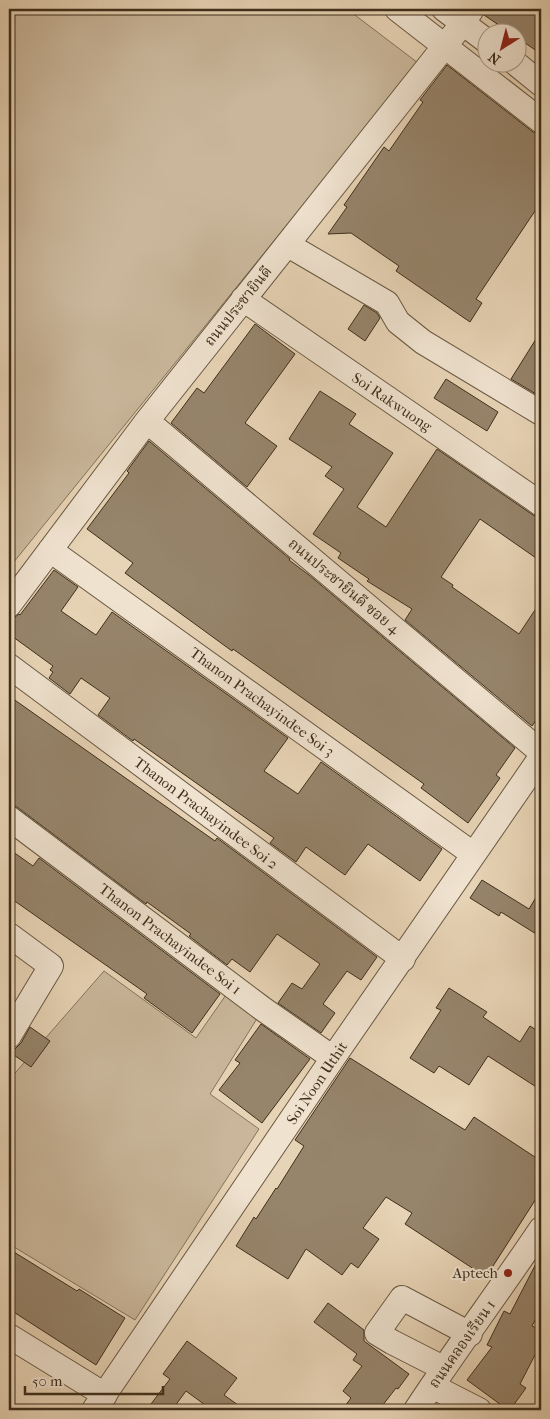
<svg xmlns="http://www.w3.org/2000/svg" width="550" height="1419" viewBox="0 0 550 1419" font-family="'IM FELL French Canon','Noto Serif Thai',serif">
<rect width="100%" height="100%" fill="#e7d3b5"/>
<filter id="stains"><feTurbulence type="fractalNoise" baseFrequency=".004" numOctaves="4"/><feColorMatrix values="0 0 0 0 .2 0 0 0 0 .09 0 0 0 0 .02 0 0 0 .5 -.17"/></filter>
<radialGradient id="worn" r=".72"><stop offset=".6" stop-color="#630" stop-opacity="0"/><stop offset="1" stop-color="#630" stop-opacity=".3"/></radialGradient>
<path fill="#cab79b" stroke="#84735b" d="M 9,9 L 347,9 L 418,63 L 9,568 Z
M 104,971 L 196,1038 L 228,992 L 263,1009 L 210,1094 L 259,1129 L 135,1320 L 9,1244 L 9,1080 Z"/>
<path fill="#96846b" stroke="#3f2f1b" d="M 486,9 L 541,9 L 541,54 L 518,38 L 518,32 L 509,32 L 484,15 Z
M 447,65 L 533,132 L 541,134 L 541,202 L 476,299 L 482,303 L 470,322 L 396,271 L 399,266 L 351,233 L 328,234 L 347,207 L 344,205 L 384,147 L 389,151 L 423,102 L 420,100 Z
M 364,305 L 377,313 L 380,318 L 365,341 L 348,329 Z
M 255,324 L 295,354 L 245,423 L 277,446 L 247,487 L 171,423 L 197,388 L 204,393 Z
M 541,331 L 541,397 L 511,379 Z
M 446,379 L 498,412 L 487,431 L 434,398 Z
M 320,391 L 356,414 L 349,424 L 393,453 L 357,507 L 386,527 L 437,449 L 533,515 L 541,518 L 541,550 L 536,558 L 480,519 L 441,577 L 453,585 L 452,587 L 519,634 L 541,601 L 541,713 L 532,726 L 405,620 L 412,609 L 367,581 L 369,579 L 338,558 L 341,553 L 313,534 L 344,489 L 325,476 L 332,467 L 289,439 Z
M 149,441 L 290,559 L 289,560 L 309,575 L 515,748 L 496,775 L 500,778 L 468,823 L 421,788 L 424,784 L 233,649 L 232,651 L 125,573 L 133,563 L 87,529 L 129,473 L 127,471 Z
M 54,570 L 78,587 L 61,611 L 96,635 L 112,612 L 288,738 L 264,771 L 298,794 L 321,762 L 442,849 L 420,881 L 368,844 L 345,875 L 306,847 L 296,862 L 270,843 L 274,838 L 134,739 L 133,741 L 98,715 L 110,698 L 81,678 L 70,694 L 49,678 L 53,672 L 50,670 L 53,666 L 9,634 L 9,626 L 15,617 L 19,614 L 20,615 Z
M 9,696 L 215,841 L 217,838 L 377,957 L 361,980 L 347,971 L 323,1004 L 335,1013 L 321,1033 L 278,1003 L 292,983 L 302,989 L 320,964 L 277,934 L 250,972 L 232,959 L 227,965 L 189,936 L 191,934 L 147,902 L 146,904 L 17,807 L 9,804 Z
M 9,849 L 33,866 L 39,858 L 220,994 L 192,1033 L 144,998 L 147,994 L 9,897 Z
M 482,880 L 529,909 L 541,889 L 541,937 L 501,912 L 499,916 L 470,898 Z
M 449,988 L 487,1012 L 483,1017 L 520,1042 L 530,1026 L 541,1033 L 541,1090 L 488,1056 L 469,1085 L 439,1066 L 434,1073 L 410,1058 L 441,1010 L 436,1008 Z
M 261,1024 L 310,1059 L 262,1123 L 219,1090 L 240,1063 L 235,1060 Z
M 30,1027 L 50,1041 L 31,1067 L 11,1053 L 21,1043 Z
M 350,1058 L 465,1130 L 474,1117 L 541,1161 L 541,1191 L 486,1277 L 405,1224 L 412,1213 L 386,1197 L 363,1228 L 379,1239 L 358,1268 L 351,1263 L 342,1275 L 306,1249 L 288,1279 L 236,1246 L 254,1217 L 256,1219 L 276,1188 L 277,1189 L 304,1146 L 295,1140 Z
M 9,1249 L 77,1291 L 79,1289 L 125,1318 L 96,1365 L 9,1309 Z
M 541,1254 L 541,1309 L 532,1326 L 541,1330 L 541,1337 L 535,1350 L 537,1351 L 520,1384 L 526,1388 L 510,1410 L 508,1410 L 467,1380 L 492,1347 L 487,1345 L 504,1311 L 510,1314 Z
M 328,1303 L 364,1330 L 364,1341 L 409,1374 L 398,1389 L 396,1388 L 379,1410 L 342,1410 L 351,1398 L 343,1391 L 362,1366 L 353,1360 L 357,1354 L 314,1322 Z
M 187,1341 L 237,1378 L 224,1395 L 245,1410 L 212,1410 L 186,1391 L 172,1410 L 159,1410 L 151,1404 L 170,1379 L 163,1374 Z"/>
<g fill="none" stroke-linecap="round" stroke-linejoin="round">
<defs>
<path id="minor" d="M 397,9 L 541,121
M 444,9 L 488,42
M 514,62 L 541,84
M 288,245 L 387,303 L 398,322 L 423,342 L 541,413
M 243,299 L 541,504
M 147,421 L 541,752
M 50,550 L 473,854
M 9,605 L 147,421 L 463,23 L 472,9
M 9,666 L 403,959
M 9,818 L 263,1009 L 333,1058
M 9,935 L 51,966 L 9,1036
M 9,1336 L 105,1395
M 443,1368 L 392,1342 L 377,1333 L 402,1298 L 470,1334
M 432,1386 L 479,1410
M 94,1410 L 333,1058 L 541,757
M 416,1410 C 456,1349 500,1290 541,1229"/>
</defs>
<use href="#minor" stroke="#695842" stroke-width="26"/>
<use href="#minor" stroke="#efe2cf" stroke-width="24"/>
</g>
<circle fill="#8f2418" stroke="#efe2cf" stroke-width="2" cx="508" cy="1273" r="5"/>
<g text-anchor="middle" dominant-baseline="central" stroke-width="4" stroke-linejoin="round" paint-order="stroke">
<g font-size="15" fill="#3f2f1b" stroke="#efe2cf">
<text transform="translate(238 306) rotate(-51)">ถนนประชายินดี</text>
<text transform="translate(392 402) rotate(34)">Soi Rakwuong</text>
<text transform="translate(344 586) rotate(40)">ถนนประชายินดี ซอย 4</text>
<text transform="translate(262 702) rotate(36)">Thanon Prachayindee Soi 3</text>
<text transform="translate(206 813) rotate(37)">Thanon Prachayindee Soi 2</text>
<text transform="translate(170 939) rotate(37)">Thanon Prachayindee Soi 1</text>
<text transform="translate(317 1083) rotate(-56)">Soi Noon Uthit</text>
<text transform="translate(462 1344) rotate(-55)">ถนนคลองเรียน 1</text>
</g>
<g font-size="15" fill="#3f2f1b" stroke="#efe2cf" text-anchor="end">
<text x="498" y="1273">Aptech</text>
</g>
</g>
<rect width="550" height="1419" fill="none" stroke="#e7d3b5" stroke-width="30"/>
<rect x="10" y="10" width="530" height="1399" fill="none" stroke="#3f2f1b" stroke-width="2.5"/>
<rect x="15" y="15" width="520" height="1389" fill="none" stroke="#3f2f1b"/>
<g transform="translate(502 48) rotate(216)"><circle r="24" fill="#efe2cf" stroke="#a99a87"/>
<path d="M0-4L9 19L0 12L-9 19Z" fill="#8f2418"/>
<text y="-8" font-size="14" font-weight="bold" text-anchor="middle" fill="#3f2f1b">N</text>
</g>
<path d="M25 1386v8h138v-8" fill="none" stroke="#3f2f1b" stroke-width="2.5"/>
<text x="32" y="1386" font-size="15" fill="#3f2f1b" stroke="#efe2cf" stroke-width="4" paint-order="stroke">50 m</text>
<rect width="100%" height="100%" filter="url(#stains)"/>
<rect width="100%" height="100%" fill="url(#worn)"/>
</svg>
